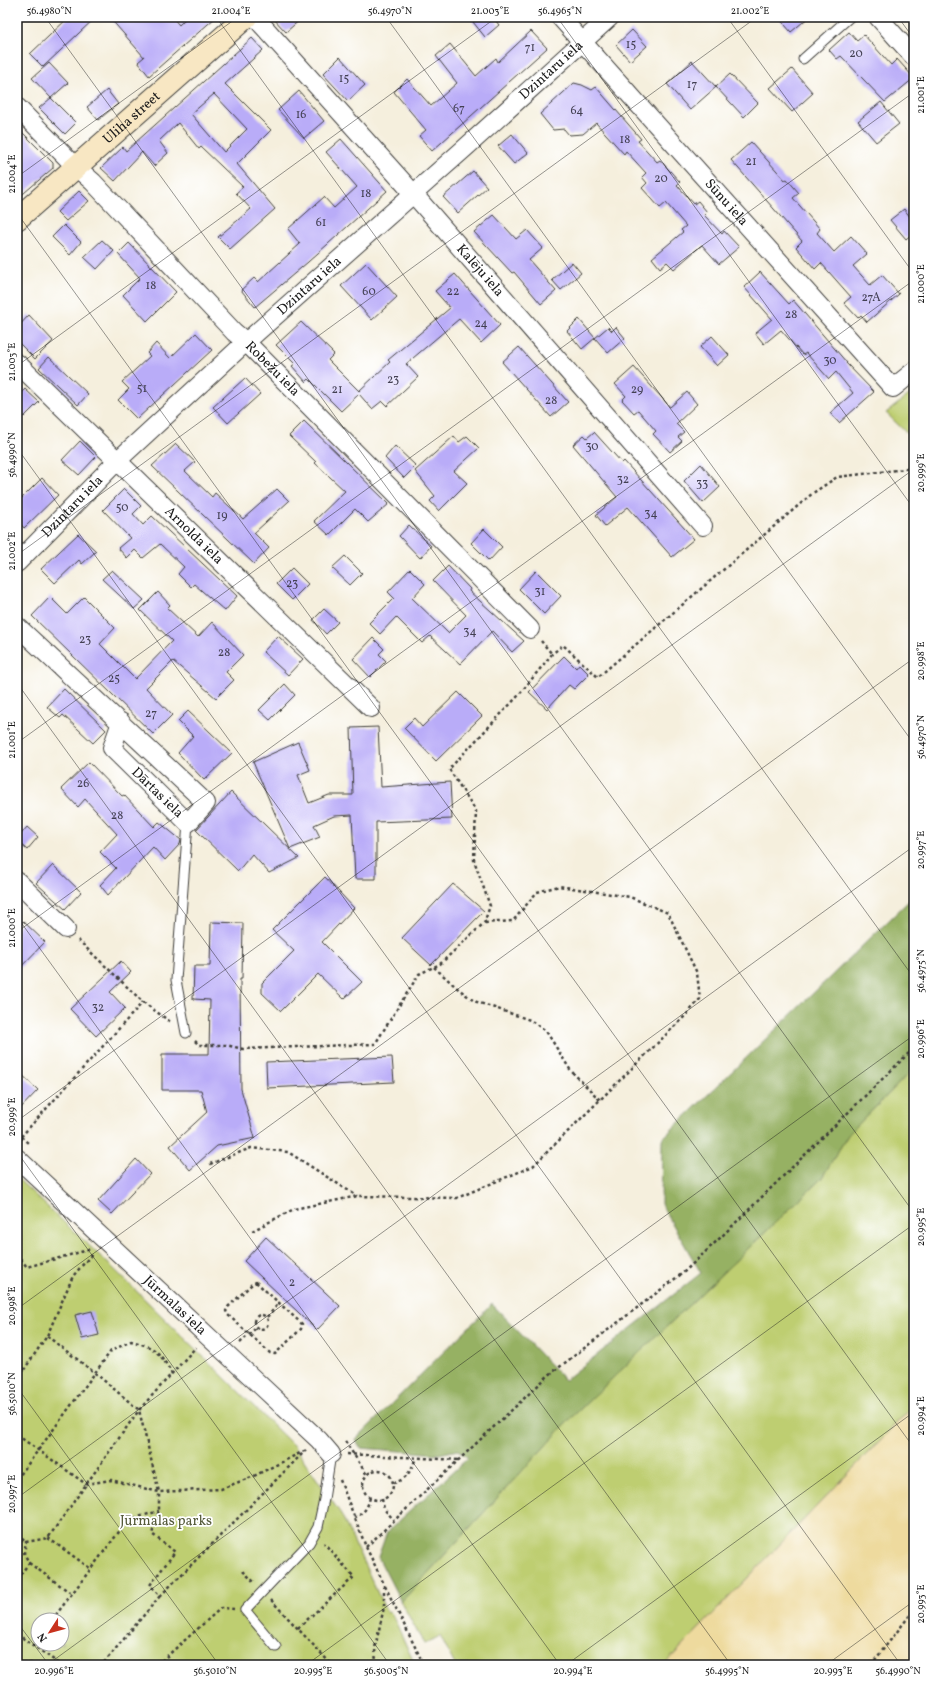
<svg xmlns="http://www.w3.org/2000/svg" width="931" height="1682" viewBox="0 0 931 1682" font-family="Vollkorn,serif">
<rect width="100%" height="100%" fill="#fff"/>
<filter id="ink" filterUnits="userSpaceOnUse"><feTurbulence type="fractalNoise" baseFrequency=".025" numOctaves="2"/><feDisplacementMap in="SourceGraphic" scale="8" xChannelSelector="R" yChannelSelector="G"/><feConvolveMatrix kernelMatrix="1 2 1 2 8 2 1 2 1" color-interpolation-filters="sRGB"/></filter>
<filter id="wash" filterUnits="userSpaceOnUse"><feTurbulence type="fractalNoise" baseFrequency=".012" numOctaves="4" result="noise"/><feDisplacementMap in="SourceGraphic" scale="16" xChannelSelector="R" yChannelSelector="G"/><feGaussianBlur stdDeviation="0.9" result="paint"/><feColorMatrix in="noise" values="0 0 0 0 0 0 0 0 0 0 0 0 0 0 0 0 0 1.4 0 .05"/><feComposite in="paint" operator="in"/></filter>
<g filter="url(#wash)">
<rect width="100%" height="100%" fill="#f5efdd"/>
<path fill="#bece71" stroke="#6d7546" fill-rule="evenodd" d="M 914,391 L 914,440 L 886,413 Z
M 914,1068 L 914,1405 L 664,1665 L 455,1665 L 440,1636 L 424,1644 L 401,1602 L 572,1417 L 821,1179 L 848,1135 Z
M 17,1178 L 113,1268 L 294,1446 L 341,1514 L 387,1613 L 389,1612 L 393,1616 L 415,1665 L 17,1665 ZM 38,1620 L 62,1620 L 62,1644 L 38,1644 Z"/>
<path fill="#96b163" stroke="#596640" d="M 914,896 L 914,1068 L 848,1135 L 821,1179 L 572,1417 L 401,1602 L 378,1557 L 387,1532 L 468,1458 L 458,1450 L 439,1454 L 360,1448 L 356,1439 L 492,1304 L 565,1380 L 701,1273 L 661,1204 L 662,1139 Z"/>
<path fill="#eeda9e" stroke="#857b5d" d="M 914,1405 L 914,1665 L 664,1665 Z"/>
<g id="blocks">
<path fill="#b9acf8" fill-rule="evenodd" d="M 69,17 L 96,17 L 43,67 L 30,54 Z
M 109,17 L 172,17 L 179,25 L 187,17 L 216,17 L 149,76 L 138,62 L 144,57 Z
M 272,17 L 303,17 L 286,32 Z
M 469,17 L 493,17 L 499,25 L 485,37 Z
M 778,17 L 809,17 L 791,32 Z
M 632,30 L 647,46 L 630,61 L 616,45 Z
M 531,31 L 547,48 L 432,151 L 419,136 L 426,130 L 394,92 L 407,79 L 431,106 L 457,83 L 436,56 L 450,44 L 476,76 L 496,58 L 498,62 Z
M 849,32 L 857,41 L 864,35 L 891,65 L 897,59 L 914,78 L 885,102 L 841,56 L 837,59 L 829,50 Z
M 252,38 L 263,50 L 225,84 L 271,130 L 237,164 L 275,209 L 230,249 L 218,237 L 251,209 L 236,193 L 243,187 L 201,147 L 199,149 L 178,123 L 159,141 L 168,153 L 154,166 L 142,152 L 115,181 L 101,168 L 123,147 L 126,151 ZM 214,94 L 247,129 L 224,152 L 191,114 Z
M 340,57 L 365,85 L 348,101 L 323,74 Z
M 692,61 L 716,87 L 690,110 L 667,84 Z
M 49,63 L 68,83 L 51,98 L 32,78 Z
M 792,69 L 813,93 L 792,112 L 770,88 Z
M 730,74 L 758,103 L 744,117 L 716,87 Z
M 574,83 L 582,85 L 592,90 L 596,87 L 641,139 L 638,141 L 657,162 L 660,160 L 680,182 L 677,185 L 694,204 L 698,201 L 707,212 L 704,215 L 722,234 L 724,231 L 739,247 L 719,264 L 702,245 L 674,269 L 667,262 L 660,268 L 652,258 L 683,232 L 681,230 L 686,226 L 666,203 L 660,208 L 642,188 L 647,183 L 642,177 L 646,173 L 626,151 L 624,154 L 596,123 L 583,134 L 569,135 L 564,129 L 553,130 L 540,114 Z
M 107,90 L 118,104 L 98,120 L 87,107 Z
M 299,91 L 324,121 L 304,138 L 278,110 Z
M 51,98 L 76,123 L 65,134 L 39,108 Z
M 881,102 L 899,124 L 876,142 L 858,121 Z
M 17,127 L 53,163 L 53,168 L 17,199 Z
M 512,134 L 528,153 L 514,164 L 498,146 Z
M 341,139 L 387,191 L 308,262 L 255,307 L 241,290 L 254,278 L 258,282 L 300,244 L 288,229 L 324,197 L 334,208 L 357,187 L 326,152 Z
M 751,142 L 785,180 L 787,179 L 799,193 L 793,198 L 820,229 L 817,233 L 834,252 L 851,236 L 867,254 L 853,266 L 870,285 L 882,275 L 899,294 L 867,322 L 861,315 L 858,318 L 844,303 L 851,297 L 821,263 L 815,269 L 796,247 L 802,241 L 731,160 Z
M 473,171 L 487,187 L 458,213 L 443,197 Z
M 79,191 L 89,201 L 66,221 L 57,212 Z
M 904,209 L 914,222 L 914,232 L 906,239 L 890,220 Z
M 494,215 L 516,239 L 527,230 L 543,248 L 529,260 L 556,291 L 541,304 L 514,272 L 512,273 L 474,232 Z
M 64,225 L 81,242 L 70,255 L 52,237 Z
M 102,240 L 114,251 L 97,269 L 84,257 Z
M 129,243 L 176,292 L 147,321 L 123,295 L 140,278 L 118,254 Z
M 572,262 L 581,273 L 561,290 L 552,280 Z
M 366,263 L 397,297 L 372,320 L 341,286 Z
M 760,272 L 789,304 L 793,300 L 847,363 L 846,363 L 874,392 L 839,423 L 830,413 L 853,393 L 836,372 L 829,379 L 806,353 L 803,355 L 781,330 L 764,344 L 755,333 L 772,319 L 744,287 Z
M 455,274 L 500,325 L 481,343 L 459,319 L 406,364 L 418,377 L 387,406 L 382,401 L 372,409 L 359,394 L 341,411 L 309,379 L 306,382 L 292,366 L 295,364 L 276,345 L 301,322 L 334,354 L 328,360 L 359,391 L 390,362 L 388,360 L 450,308 L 435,291 Z
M 29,315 L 53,341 L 35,359 L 17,341 L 17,328 Z
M 579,319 L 595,338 L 608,327 L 612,331 L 616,327 L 625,338 L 608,353 L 595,338 L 582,349 L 567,331 Z
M 196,333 L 212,350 L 137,419 L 118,400 L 129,389 L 122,382 L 150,356 L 147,353 L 156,343 L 170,358 Z
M 712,336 L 729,355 L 717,366 L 700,347 Z
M 519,347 L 568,402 L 551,417 L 502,362 Z
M 49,357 L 88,394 L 78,405 L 39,368 Z
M 634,367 L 670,407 L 687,392 L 697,404 L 676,424 L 684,432 L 678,437 L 682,441 L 670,452 L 653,434 L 656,431 L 638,410 L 634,413 L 622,400 L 626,396 L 615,384 Z
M 245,378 L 260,394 L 228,423 L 213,407 Z
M 25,389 L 39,402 L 24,417 L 17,410 L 17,398 Z
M 304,421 L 389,504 L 368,522 L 355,509 L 329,535 L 314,521 L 345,491 L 315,463 L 316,462 L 289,436 Z
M 594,432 L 622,463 L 624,461 L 694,539 L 672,557 L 628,507 L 605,526 L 596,515 L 617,497 L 573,445 L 584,435 L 587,438 Z
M 454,436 L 459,442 L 467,436 L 479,448 L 454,471 L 467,483 L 439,511 L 430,501 L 435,496 L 415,471 Z
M 80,441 L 96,457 L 79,475 L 62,460 Z
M 176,444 L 195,462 L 185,471 L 212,497 L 215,493 L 243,519 L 277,489 L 289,501 L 254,533 L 269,548 L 254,564 L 152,466 Z
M 395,446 L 416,466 L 404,478 L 385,458 Z
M 701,464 L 720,487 L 703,503 L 684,481 Z
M 42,478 L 58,495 L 24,528 L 17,520 L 17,503 Z
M 124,489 L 141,506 L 133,514 L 143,525 L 152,516 L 237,596 L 225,611 L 194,584 L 191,587 L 178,574 L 184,567 L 160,544 L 143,558 L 135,550 L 127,558 L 118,548 L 130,538 L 103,510 Z
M 409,525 L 431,546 L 420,558 L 399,536 Z
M 484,529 L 502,547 L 489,561 L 471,543 Z
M 78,534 L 96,551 L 82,564 L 79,560 L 55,583 L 41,569 Z
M 345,556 L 362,573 L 350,585 L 332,568 Z
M 448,566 L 470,589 L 469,591 L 524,641 L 512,652 L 492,631 L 460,664 L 430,636 L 422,643 L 396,617 L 380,634 L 369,623 L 394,598 L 388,592 L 410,569 L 425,584 L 412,598 L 448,633 L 466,615 L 433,581 Z
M 292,568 L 308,584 L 292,600 L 276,584 Z
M 112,570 L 144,600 L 134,609 L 102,579 Z
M 536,571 L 561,596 L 544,614 L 519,589 Z
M 158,592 L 170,605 L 167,608 L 198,637 L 212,622 L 243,655 L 226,672 L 234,680 L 216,698 L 173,661 L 146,688 L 172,715 L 153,734 L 32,616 L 50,597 L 67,614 L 84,597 L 115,628 L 100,644 L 135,679 L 172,641 L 140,610 Z
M 324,609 L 338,622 L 326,634 L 313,620 Z
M 278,636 L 303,659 L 288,675 L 263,652 Z
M 373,638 L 384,649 L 379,654 L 386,661 L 370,677 L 353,659 Z
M 564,656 L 576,668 L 579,664 L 589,674 L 574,689 L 569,685 L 547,709 L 529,692 Z
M 285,684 L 295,695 L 270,720 L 259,710 Z
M 64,689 L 106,730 L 93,743 L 63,715 L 60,718 L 47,707 Z
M 458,692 L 482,716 L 436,761 L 404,728 L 414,718 L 422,727 Z
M 188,711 L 232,753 L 204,780 L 178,753 L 193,736 L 178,721 Z
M 378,727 L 381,787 L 450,782 L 452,819 L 376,822 L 376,879 L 355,879 L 352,815 L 334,816 L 314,825 L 320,837 L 290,849 L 253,762 L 298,742 L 310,770 L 298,775 L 309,803 L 329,795 L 353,795 L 351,728 Z
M 89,762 L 122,796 L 124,795 L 154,827 L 159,822 L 181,840 L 180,844 L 165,860 L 153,847 L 108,895 L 100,885 L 116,868 L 100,852 L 117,834 L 85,799 L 78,807 L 61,789 Z
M 231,792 L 299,858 L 269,873 L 252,854 L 238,871 L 196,830 Z
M 27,827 L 38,837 L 27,850 L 17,841 L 17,839 Z
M 53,865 L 81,892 L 65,909 L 36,883 Z
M 325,877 L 354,908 L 322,942 L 362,982 L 344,999 L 318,974 L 281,1011 L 262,993 L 262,983 L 294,951 L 272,930 Z
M 453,884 L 484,911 L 431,965 L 402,938 Z
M 23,921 L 45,942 L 17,971 L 17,928 Z
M 211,922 L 243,923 L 242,979 L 240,979 L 241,1089 L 255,1138 L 217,1146 L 190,1170 L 170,1146 L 207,1112 L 201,1090 L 162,1090 L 162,1054 L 209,1054 L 210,1000 L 193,999 L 194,966 L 210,966 Z
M 121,961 L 131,972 L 110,992 L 125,1008 L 96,1036 L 70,1009 Z
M 392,1057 L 394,1082 L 267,1088 L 266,1062 Z
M 17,1070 L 38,1090 L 17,1112 Z
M 136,1159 L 150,1174 L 112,1214 L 98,1201 Z
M 266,1237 L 340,1306 L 317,1330 L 244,1261 Z
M 92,1311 L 99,1335 L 82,1339 L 75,1315 Z"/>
</g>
</g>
<g filter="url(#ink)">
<use href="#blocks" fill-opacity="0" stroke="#3d3c39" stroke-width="1"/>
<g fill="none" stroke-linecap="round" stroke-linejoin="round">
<defs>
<path id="service" d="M 803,59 L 850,17
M 186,1033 L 176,980 L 188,823
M 276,1647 L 245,1610 L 309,1543 L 318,1527 L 324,1499 L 331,1454"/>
<g id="minor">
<path id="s1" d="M 255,17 L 403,182 L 703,526"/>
<path id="s2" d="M 560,17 L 893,388 L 914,371"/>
<path d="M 878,17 L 914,57"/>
<path id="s3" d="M 17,107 L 76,167 L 93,182 L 234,332 L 246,342 L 530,629"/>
<path id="s4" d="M 17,363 L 371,708"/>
<path id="s5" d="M 17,563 L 118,460 L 246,342 L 465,148 L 610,17"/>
<path d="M 17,626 L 206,803 L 188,823 L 112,748 L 121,722"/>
<path d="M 17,881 L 66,929"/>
<path id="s6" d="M 17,1158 L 319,1440 L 331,1454"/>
</g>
<g id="secondary">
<path id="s7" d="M 17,219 L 246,17"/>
</g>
</defs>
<use href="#service" stroke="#3d3c39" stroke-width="11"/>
<use href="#minor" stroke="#3d3c39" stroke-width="20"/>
<use href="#secondary" stroke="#3d3c39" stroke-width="24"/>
<path stroke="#3d3c39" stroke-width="2.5" stroke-dasharray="3 3" stroke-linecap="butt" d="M 541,641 L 552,654
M 78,940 L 143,1002 L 172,1023
M 434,967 L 456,987 L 474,1001 L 530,1020 L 546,1031 L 571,1071 L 600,1100
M 195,1041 L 199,1045 L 226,1045 L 243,1049 L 375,1044 L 419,974 L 440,964 L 484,923 L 490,906 L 474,860 L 476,811 L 449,769 L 518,696 L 552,654 L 563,645 L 598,677 L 813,493 L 837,477 L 914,468
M 21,1137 L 28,1143
M 17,1141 L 143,1002
M 210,1164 L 251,1148 L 288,1152 L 357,1196
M 252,1231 L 294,1209 L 358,1196 L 457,1198 L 533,1166 L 688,1013 L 700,999 L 697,973 L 668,913 L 630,897 L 559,886 L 537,892 L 513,921 L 484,923
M 17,1254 L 27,1267 L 91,1249
M 256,1282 L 302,1324 L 301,1329 L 275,1354 L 270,1353 L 228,1315 L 226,1311 L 228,1307 L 252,1284 Z
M254 1322a7 7 0 1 1 14 0a7 7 0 1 1-14 0Z
M 267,1317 L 280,1302
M 47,1336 L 95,1373 L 139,1410 L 159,1492 L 221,1489 L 254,1476 L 304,1451
M 240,1343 L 256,1328
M 17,1380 L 47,1336 L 73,1276 L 93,1253
M 17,1435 L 86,1484 L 111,1480 L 159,1492 L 159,1511 L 152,1534 L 175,1552 L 150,1585 L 160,1596 L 102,1665
M 345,1441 L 367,1475
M 347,1454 L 459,1460
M363 1485a15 15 0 1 1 30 0a15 15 0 1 1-30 0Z
M 17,1479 L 111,1351 L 131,1341 C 155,1347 160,1352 172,1374
M 340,1480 L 366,1547 L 384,1584 L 384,1607 L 375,1648 L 376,1665
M 393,1483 C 407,1480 411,1470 416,1458
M 382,1499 L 384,1509 L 394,1520
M 354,1518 C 364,1513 368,1508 370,1497
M 17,1535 L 26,1542
M 48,1538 L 90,1568
M 366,1547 L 549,1375 L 684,1272 L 720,1238 L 914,1048
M 29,1563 L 71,1593
M 243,1571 L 254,1582
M 17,1579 L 29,1563 L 24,1553 L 26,1542 L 48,1538 L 139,1410 L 196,1347
M 385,1586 L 424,1665
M 160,1596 L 306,1450
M 271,1600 L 332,1665
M 52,1620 L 128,1520 L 159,1511
M 298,1628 L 354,1577 L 324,1543
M 17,1634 L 61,1665
M 34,1646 L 38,1640
M 17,1662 L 45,1665
M 50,1665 L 55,1661
M 157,1665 L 221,1608 L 234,1609
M 871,1665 L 914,1610"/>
<use href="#service" stroke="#fff" stroke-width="9"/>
<use href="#minor" stroke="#fff" stroke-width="18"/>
<use href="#secondary" stroke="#f8e7c3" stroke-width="22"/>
</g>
</g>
<path fill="none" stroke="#1c1c1c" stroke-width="1" stroke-opacity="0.45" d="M 45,17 L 914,1213M 216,17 L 914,978M 386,17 L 914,744M 557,17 L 914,509M 727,17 L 914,274M 898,17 L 914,39M 17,177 L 238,17M 17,213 L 914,1448M 17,366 L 497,17M 17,448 L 901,1665M 17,555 L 757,17M 17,683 L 731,1665M 17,743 L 914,92M 17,917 L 560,1665M 17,932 L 914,280M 17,1121 L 914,469M 17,1152 L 390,1665M 17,1309 L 914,658M 17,1387 L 219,1665M 17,1498 L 914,846M 17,1622 L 49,1665M 47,1665 L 914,1035M 306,1665 L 914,1224M 566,1665 L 914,1412M 826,1665 L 914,1601"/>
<g text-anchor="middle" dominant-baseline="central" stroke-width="3.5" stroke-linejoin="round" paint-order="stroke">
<g font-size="12" fill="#434053">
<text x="631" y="45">15</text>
<text x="530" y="48">71</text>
<text x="856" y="54">20</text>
<text x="344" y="79">15</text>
<text x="692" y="85">17</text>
<text x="459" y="109">67</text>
<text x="577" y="111">64</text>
<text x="301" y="115">16</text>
<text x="625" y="140">18</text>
<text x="751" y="162">21</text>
<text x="661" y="179">20</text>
<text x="366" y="194">18</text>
<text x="321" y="223">61</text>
<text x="151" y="286">18</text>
<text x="369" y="292">60</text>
<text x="453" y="292">22</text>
<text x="871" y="298">27A</text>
<text x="791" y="315">28</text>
<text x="481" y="324">24</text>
<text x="830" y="361">30</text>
<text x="393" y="380">23</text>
<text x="142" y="389">51</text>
<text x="337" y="390">21</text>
<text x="637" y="390">29</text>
<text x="551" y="401">28</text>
<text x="592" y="447">30</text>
<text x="623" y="480">32</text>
<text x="702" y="484">33</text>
<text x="122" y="508">50</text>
<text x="651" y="514">34</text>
<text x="222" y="516">19</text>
<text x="292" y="584">23</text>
<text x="540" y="592">31</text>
<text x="470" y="632">34</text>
<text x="85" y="640">23</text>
<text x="224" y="653">28</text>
<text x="114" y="679">25</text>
<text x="151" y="714">27</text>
<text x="83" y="784">26</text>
<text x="117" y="816">28</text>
<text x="98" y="1008">32</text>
<text x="292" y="1283">2</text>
</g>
<g font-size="14" fill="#1c1c1c" stroke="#fff">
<text stroke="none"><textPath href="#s5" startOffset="727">Dzintaru iela</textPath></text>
<text stroke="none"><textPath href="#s7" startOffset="153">Uliha street</textPath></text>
<text stroke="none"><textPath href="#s2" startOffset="249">Sūnu iela</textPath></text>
<text stroke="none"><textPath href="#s1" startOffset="339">Kalēju iela</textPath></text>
<text stroke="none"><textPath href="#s5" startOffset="403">Dzintaru iela</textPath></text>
<text stroke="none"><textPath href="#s3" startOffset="366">Robežu iela</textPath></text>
<text stroke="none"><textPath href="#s5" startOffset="79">Dzintaru iela</textPath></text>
<text stroke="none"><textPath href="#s4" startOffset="247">Arnolda iela</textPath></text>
<text transform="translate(157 793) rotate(44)">Dārtas iela</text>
<text stroke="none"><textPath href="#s6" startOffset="216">Jūrmalas iela</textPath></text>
</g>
<g font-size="14" fill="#555a3a" stroke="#fff">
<text x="166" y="1521">Jūrmalas parks</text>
</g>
</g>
<rect width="931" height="1682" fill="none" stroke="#fff" stroke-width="44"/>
<g transform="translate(50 1632) rotate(234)"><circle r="19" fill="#ffffff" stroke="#a4a4a4"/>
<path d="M0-3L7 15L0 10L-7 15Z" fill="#c8321e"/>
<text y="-6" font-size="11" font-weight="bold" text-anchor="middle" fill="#1c1c1c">N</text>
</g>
<rect x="22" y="22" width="887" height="1638" fill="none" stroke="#1c1c1c" stroke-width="1.5"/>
<g font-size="10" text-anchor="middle" fill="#1c1c1c">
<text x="49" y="14">56.4980°N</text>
<text x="231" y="14">21.004°E</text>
<text x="390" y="14">56.4970°N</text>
<text x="490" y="14">21.003°E</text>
<text x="560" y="14">56.4965°N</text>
<text x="750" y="14">21.002°E</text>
<text transform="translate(920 95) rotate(-90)" y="4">21.001°E</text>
<text transform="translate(11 174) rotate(-90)" y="4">21.004°E</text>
<text transform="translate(920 284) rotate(-90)" y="4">21.000°E</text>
<text transform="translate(11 362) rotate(-90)" y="4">21.003°E</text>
<text transform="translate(11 455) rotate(-90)" y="4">56.4990°N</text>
<text transform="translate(920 473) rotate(-90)" y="4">20.999°E</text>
<text transform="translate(11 551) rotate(-90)" y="4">21.002°E</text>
<text transform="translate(920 661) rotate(-90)" y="4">20.998°E</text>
<text transform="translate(920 737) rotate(-90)" y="4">56.4970°N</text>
<text transform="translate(11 740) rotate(-90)" y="4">21.001°E</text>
<text transform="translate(920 850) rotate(-90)" y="4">20.997°E</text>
<text transform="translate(11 928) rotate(-90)" y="4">21.000°E</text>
<text transform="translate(920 971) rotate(-90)" y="4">56.4975°N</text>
<text transform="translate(920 1039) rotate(-90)" y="4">20.996°E</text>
<text transform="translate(11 1117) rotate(-90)" y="4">20.999°E</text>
<text transform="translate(920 1227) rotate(-90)" y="4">20.995°E</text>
<text transform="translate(11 1306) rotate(-90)" y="4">20.998°E</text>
<text transform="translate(11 1394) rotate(-90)" y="4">56.5010°N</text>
<text transform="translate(920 1416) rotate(-90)" y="4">20.994°E</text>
<text transform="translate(11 1494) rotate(-90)" y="4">20.997°E</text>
<text transform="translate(920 1604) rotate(-90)" y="4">20.993°E</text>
<text x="54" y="1674">20.996°E</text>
<text x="215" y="1674">56.5010°N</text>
<text x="313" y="1674">20.995°E</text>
<text x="386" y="1674">56.5005°N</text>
<text x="573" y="1674">20.994°E</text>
<text x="727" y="1674">56.4995°N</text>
<text x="833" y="1674">20.993°E</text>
<text x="898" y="1674">56.4990°N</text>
</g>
</svg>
